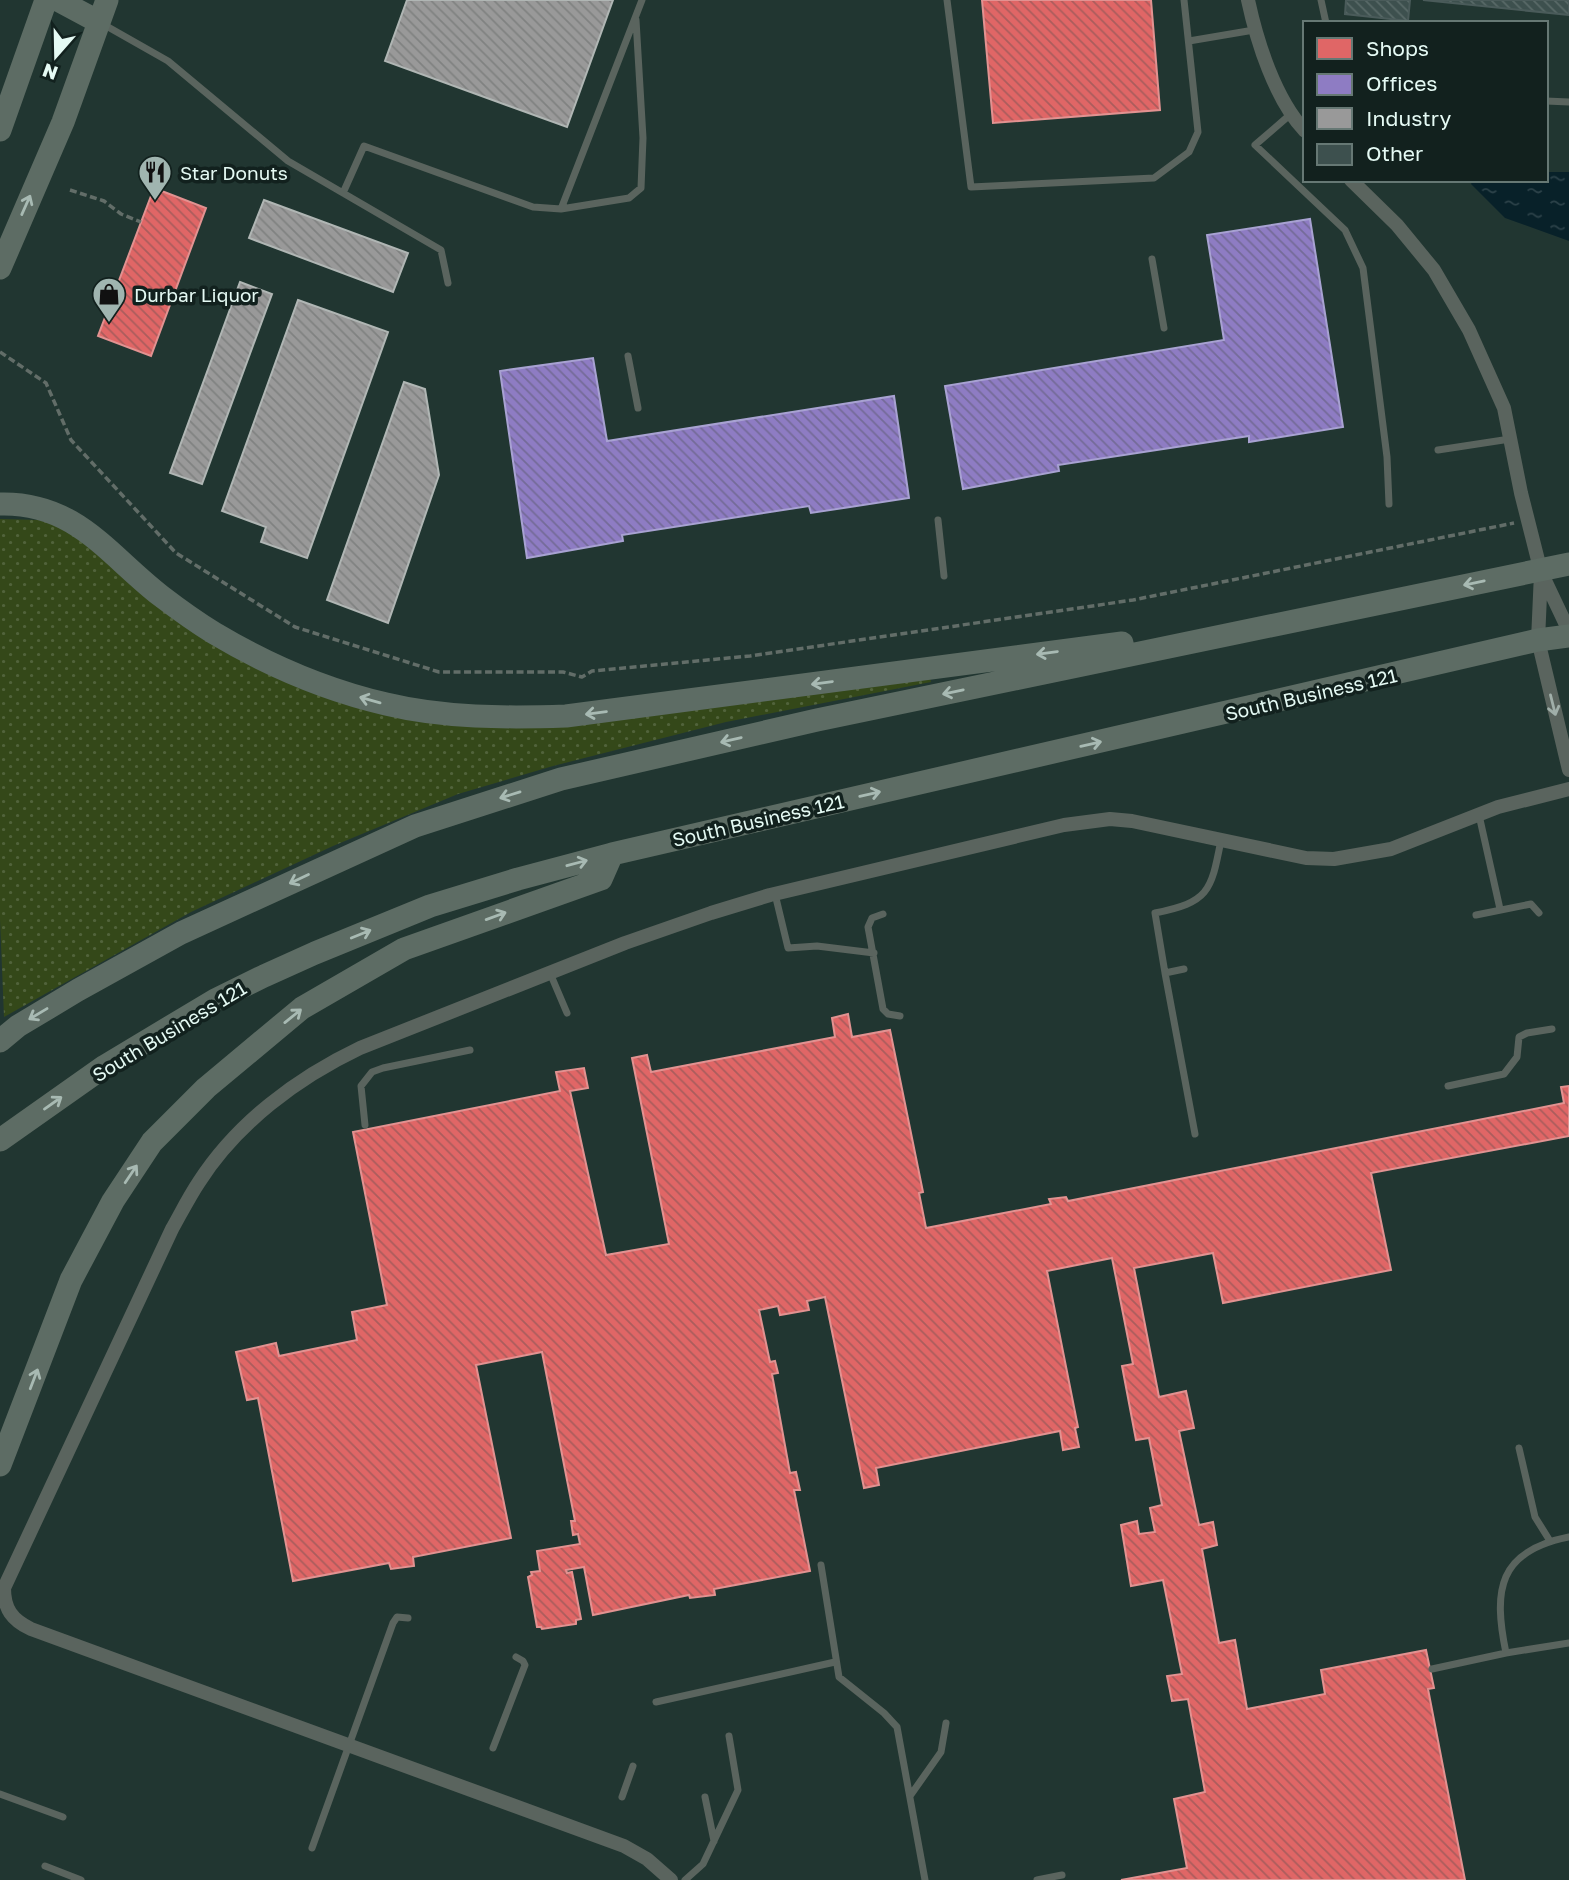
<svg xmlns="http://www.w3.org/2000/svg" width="1569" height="1880" viewBox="0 0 1569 1880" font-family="'Golos Text',sans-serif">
<defs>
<pattern id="grass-dots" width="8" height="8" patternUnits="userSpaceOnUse" patternTransform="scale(1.75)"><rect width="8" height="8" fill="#344819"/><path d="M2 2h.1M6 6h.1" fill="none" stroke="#51633b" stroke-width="1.8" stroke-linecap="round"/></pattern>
<pattern id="water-ripples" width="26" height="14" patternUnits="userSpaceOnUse" patternTransform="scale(1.75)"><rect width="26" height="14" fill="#082129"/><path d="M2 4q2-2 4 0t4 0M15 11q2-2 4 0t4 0" fill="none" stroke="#2c4249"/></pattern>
<pattern id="shops-back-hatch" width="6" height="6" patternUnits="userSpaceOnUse" patternTransform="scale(1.75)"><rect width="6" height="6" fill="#e06666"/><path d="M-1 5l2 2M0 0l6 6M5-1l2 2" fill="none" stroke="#aa5d5c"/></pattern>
<pattern id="offices-back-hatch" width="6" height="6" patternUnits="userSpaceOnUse" patternTransform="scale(1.75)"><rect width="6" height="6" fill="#8e7cc3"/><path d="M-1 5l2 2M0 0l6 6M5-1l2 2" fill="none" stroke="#746b98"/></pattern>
<pattern id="industry-back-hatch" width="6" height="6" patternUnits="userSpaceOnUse" patternTransform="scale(1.75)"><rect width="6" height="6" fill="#999"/><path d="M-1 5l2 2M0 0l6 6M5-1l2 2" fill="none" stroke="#808281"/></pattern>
<pattern id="building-back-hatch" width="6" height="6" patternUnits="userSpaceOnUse" patternTransform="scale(1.75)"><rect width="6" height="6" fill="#3d504e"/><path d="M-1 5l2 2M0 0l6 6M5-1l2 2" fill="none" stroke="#596a68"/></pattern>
</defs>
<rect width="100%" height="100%" fill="#213631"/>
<path fill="url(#grass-dots)" d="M 0,519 L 39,520 L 65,528 L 185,623 L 438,718 L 929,672 L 931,682 L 726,722 L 553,766 L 458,794 L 333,846 L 191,912 L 4,1017 L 0,919 Z"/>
<path fill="url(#water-ripples)" d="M 1546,172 L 1569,172 L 1569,241 L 1505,218 L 1471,184 L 1473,180 L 1546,180 Z"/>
<path fill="url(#shops-back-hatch)" stroke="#e29291" stroke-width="2" d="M 982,0 L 1151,0 L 1160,110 L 993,123 Z
M 154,188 L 206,208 L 151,356 L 98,336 Z
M 848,1014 L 852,1037 L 890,1030 L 923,1192 L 919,1193 L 926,1228 L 1051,1204 L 1049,1199 L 1066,1197 L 1068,1201 L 1564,1103 L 1561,1087 L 1569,1086 L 1569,1136 L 1371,1173 L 1391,1270 L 1223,1303 L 1213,1253 L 1134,1268 L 1159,1397 L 1186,1391 L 1194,1428 L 1179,1431 L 1199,1525 L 1213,1522 L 1217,1545 L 1202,1549 L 1219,1643 L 1235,1640 L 1247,1709 L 1325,1694 L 1321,1670 L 1426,1650 L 1434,1688 L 1428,1689 L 1465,1880 L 1121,1880 L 1187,1868 L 1174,1799 L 1205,1792 L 1188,1699 L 1172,1701 L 1167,1676 L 1182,1674 L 1163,1580 L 1131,1586 L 1121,1525 L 1137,1521 L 1139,1534 L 1155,1532 L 1150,1508 L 1162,1505 L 1149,1438 L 1136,1440 L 1122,1366 L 1133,1364 L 1112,1258 L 1047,1271 L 1078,1427 L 1075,1428 L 1079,1447 L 1063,1450 L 1060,1431 L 876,1468 L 879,1485 L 864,1488 L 825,1297 L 807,1301 L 809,1310 L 780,1315 L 778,1306 L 759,1310 L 770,1362 L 775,1361 L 778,1373 L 772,1374 L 790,1473 L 796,1472 L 800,1490 L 794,1490 L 810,1571 L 714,1589 L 715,1595 L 690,1598 L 689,1595 L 593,1615 L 584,1567 L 566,1570 L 567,1573 L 572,1572 L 581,1619 L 576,1620 L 576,1624 L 542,1629 L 541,1627 L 537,1627 L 528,1577 L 532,1575 L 531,1572 L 540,1571 L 537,1551 L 580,1544 L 578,1534 L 573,1535 L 571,1521 L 575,1521 L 542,1352 L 476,1365 L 511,1538 L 413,1557 L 414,1566 L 391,1569 L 389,1563 L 293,1581 L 258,1398 L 247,1400 L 236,1352 L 276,1343 L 279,1356 L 357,1340 L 352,1312 L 387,1305 L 353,1132 L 560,1091 L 556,1072 L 584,1068 L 588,1088 L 570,1091 L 606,1255 L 669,1244 L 632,1058 L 647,1055 L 651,1072 L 835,1037 L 832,1018 Z"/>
<path fill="url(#offices-back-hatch)" stroke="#a8a2d2" stroke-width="2" d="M 1310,219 L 1343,427 L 1249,442 L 1249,436 L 1058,465 L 1059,471 L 963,489 L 945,386 L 1224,340 L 1207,235 Z
M 593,358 L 607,441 L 894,396 L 909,498 L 811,513 L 809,506 L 622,535 L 623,541 L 527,558 L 500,371 Z"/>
<path fill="url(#industry-back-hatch)" stroke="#b0b6b4" stroke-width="2" d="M 407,0 L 613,0 L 567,127 L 385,61 Z
M 264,200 L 408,253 L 393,292 L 249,238 Z
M 240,282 L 272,294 L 202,484 L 170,473 Z
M 298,300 L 388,332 L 307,558 L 261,542 L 266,527 L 222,511 Z
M 404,382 L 425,389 L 439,475 L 388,623 L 327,600 Z"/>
<path fill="url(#building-back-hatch)" stroke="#4a5b5a" stroke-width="2" d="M 1346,0 L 1410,0 L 1408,21 L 1345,14 Z
M 1423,0 L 1569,0 L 1569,15 Z"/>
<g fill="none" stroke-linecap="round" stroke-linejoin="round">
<path stroke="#626d68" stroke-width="3.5" stroke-dasharray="7 3.5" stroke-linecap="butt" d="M 70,190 L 104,201 L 121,214 L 141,222
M 0,352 L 46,383 L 71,440 L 176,553 L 295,627 L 439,672 L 563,672 L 582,677 L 592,671 L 750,656 L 1133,600 L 1514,523"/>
<path stroke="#5a645e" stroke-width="7" d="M 947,0 L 971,187 L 1154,178 L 1189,152 L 1198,132 L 1184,0
M 1321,0 L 1326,23
M 101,23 L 168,61 L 288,161 L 441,250 L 448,283
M 1189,41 L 1254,30
M 1546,101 L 1569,102
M 1292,113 L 1255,145 L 1345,230 L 1363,268 L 1387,457 L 1389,504
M 343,193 L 364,146 L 533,207 L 561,209 L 642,0
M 561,209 L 629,198 L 641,188 L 643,138 L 636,20
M 1152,259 L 1164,328
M 628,356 L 638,408
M 1438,450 L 1510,439
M 938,520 L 944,576
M 1479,815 L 1500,909
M 775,894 L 788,948 L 817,946 L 874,953
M 883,914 L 872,918 L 868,927 L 883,1009 L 888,1014 L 900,1016
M 1476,915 L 1531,904 L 1539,913
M 1184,969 L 1165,973 L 1155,913 C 1208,902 1211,893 1221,840
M 550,973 L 567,1013
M 1165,973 L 1195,1134
M 1448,1086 L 1504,1074 L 1517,1057 L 1519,1037 L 1527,1033 L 1552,1029
M 365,1125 L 361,1086 L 372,1072 L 383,1068 L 470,1050
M 1519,1448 L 1535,1517 L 1550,1541
M 821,1565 L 839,1677 L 884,1713 L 897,1727 L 925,1880
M 1506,1653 L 1569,1643
M 1432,1669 L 1506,1653 C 1493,1590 1498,1551 1569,1537
M 656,1702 L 835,1662
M 493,1748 L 525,1665 L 523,1661 L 516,1657
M 0,1794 L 63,1817
M 910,1796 L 941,1752 L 946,1723
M 622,1797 L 633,1766
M 705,1797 L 714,1841
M 312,1848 L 393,1623 L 397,1617 L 408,1618
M 45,1866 L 81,1880
M 685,1880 L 703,1864 L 738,1790 L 729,1736
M 1037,1880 L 1062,1875"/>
<path stroke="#5a645e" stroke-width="14" d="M 1248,0 C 1257,42 1275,99 1305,131
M 1351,180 L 1397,225 L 1434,270 L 1469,330 L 1504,408 L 1521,493 L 1541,572 L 1569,631
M 1541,573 L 1538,640 L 1569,770
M 671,1880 L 647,1859 L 624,1846 L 31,1629 C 12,1620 4,1609 4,1588 L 172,1229 C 181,1213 189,1197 199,1182 C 237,1123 297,1078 360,1048 L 625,943 L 711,913 L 770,895 L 1064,825 L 1110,819 L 1132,821 L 1306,858 L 1334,859 L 1391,849 L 1498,807 L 1569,789"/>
<path stroke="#5d6c64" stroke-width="23" d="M 58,0 L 99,22
M 0,130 L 46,0
M 0,268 L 63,122 L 107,0
M 0,504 C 76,502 108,555 161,596 C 178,609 196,622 214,633 C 266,664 326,690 386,704 C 444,718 506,718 566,716 L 1122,643
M 0,1041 L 18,1026 L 78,990 L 181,933 L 415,826 L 561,779 L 817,720 L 1569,564
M 0,1140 L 105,1066 L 215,1000 L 264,976 L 315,953 L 430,906 L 518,879 L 612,854 L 1538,640 L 1569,636
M 0,1465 L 71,1280 L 113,1201 L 152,1142 L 206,1088 L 302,1008 L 404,949 L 601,879 L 612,854"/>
</g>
<defs><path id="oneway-shaft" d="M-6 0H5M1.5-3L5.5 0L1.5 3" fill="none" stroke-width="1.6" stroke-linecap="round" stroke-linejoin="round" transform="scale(1.75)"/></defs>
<g stroke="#a8bab3">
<use href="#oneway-shaft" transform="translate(26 205) rotate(-66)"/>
<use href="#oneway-shaft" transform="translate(1474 583) rotate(168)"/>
<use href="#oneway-shaft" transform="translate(1047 653) rotate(172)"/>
<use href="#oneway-shaft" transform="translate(822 683) rotate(172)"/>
<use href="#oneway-shaft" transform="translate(953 692) rotate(168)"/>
<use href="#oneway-shaft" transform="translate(370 700) rotate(-164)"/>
<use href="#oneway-shaft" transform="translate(596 713) rotate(173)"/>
<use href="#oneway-shaft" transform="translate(731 740) rotate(167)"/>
<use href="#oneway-shaft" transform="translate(1091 744) rotate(-13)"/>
<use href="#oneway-shaft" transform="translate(870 794) rotate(-13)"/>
<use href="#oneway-shaft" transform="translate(510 795) rotate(163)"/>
<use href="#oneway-shaft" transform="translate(577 863) rotate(-15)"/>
<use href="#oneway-shaft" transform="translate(299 879) rotate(155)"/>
<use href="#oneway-shaft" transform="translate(496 916) rotate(-20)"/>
<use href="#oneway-shaft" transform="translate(361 934) rotate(-22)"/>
<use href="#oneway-shaft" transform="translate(38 1014) rotate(149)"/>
<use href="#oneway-shaft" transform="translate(293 1016) rotate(-39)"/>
<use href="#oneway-shaft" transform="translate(53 1103) rotate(-35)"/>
<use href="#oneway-shaft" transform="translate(131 1174) rotate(-56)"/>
<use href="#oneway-shaft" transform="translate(34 1379) rotate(-69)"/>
</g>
<use stroke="#a0afa9" href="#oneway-shaft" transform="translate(1553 705) rotate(76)"/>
<defs>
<symbol id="restaurant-pin" viewBox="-11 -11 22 30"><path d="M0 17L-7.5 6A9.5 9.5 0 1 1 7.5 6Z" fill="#a0b5b0" stroke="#12211e"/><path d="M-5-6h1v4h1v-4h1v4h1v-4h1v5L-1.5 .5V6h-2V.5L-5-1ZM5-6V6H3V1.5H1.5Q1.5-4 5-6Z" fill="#111"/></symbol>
<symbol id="shop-pin" viewBox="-11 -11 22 30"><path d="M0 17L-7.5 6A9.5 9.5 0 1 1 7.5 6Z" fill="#a0b5b0" stroke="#12211e"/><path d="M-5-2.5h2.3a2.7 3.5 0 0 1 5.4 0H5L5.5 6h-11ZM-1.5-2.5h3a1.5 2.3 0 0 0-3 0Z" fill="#111"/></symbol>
</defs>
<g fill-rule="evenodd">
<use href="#restaurant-pin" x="136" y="153" width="38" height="52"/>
<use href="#shop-pin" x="90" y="275" width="38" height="52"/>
</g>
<g text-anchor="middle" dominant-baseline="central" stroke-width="7" stroke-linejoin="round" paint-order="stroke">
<g font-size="19" fill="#e5faf4" stroke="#12211e" text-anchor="start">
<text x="180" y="172">Star Donuts</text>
<text x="134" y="294">Durbar Liquor</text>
</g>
<g font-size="19" fill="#e5faf4" stroke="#12211e">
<text transform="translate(1311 694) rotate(-13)">South Business 121</text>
<text transform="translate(758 820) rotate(-13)">South Business 121</text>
<text transform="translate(169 1031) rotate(-31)">South Business 121</text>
</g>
</g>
<rect x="1303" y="21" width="245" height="161" fill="#12211e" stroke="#667874" stroke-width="2"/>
<rect x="1317" y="38" width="35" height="21" fill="#e06666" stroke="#667874" stroke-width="2"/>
<text x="1366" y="56" font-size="21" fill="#e5faf4">Shops</text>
<rect x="1317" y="74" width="35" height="21" fill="#8e7cc3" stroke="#667874" stroke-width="2"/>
<text x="1366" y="91" font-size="21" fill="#e5faf4">Offices</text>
<rect x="1317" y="108" width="35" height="21" fill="#999999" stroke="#667874" stroke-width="2"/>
<text x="1366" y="126" font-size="21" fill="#e5faf4">Industry</text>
<rect x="1317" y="144" width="35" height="21" fill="#3d504e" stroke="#667874" stroke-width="2"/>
<text x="1366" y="161" font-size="21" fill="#e5faf4">Other</text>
<g transform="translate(56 56) rotate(200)" stroke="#12211e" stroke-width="5" paint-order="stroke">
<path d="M0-5L12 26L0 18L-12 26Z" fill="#e5faf4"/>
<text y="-10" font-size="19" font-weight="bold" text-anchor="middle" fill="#e5faf4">N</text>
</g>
</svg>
